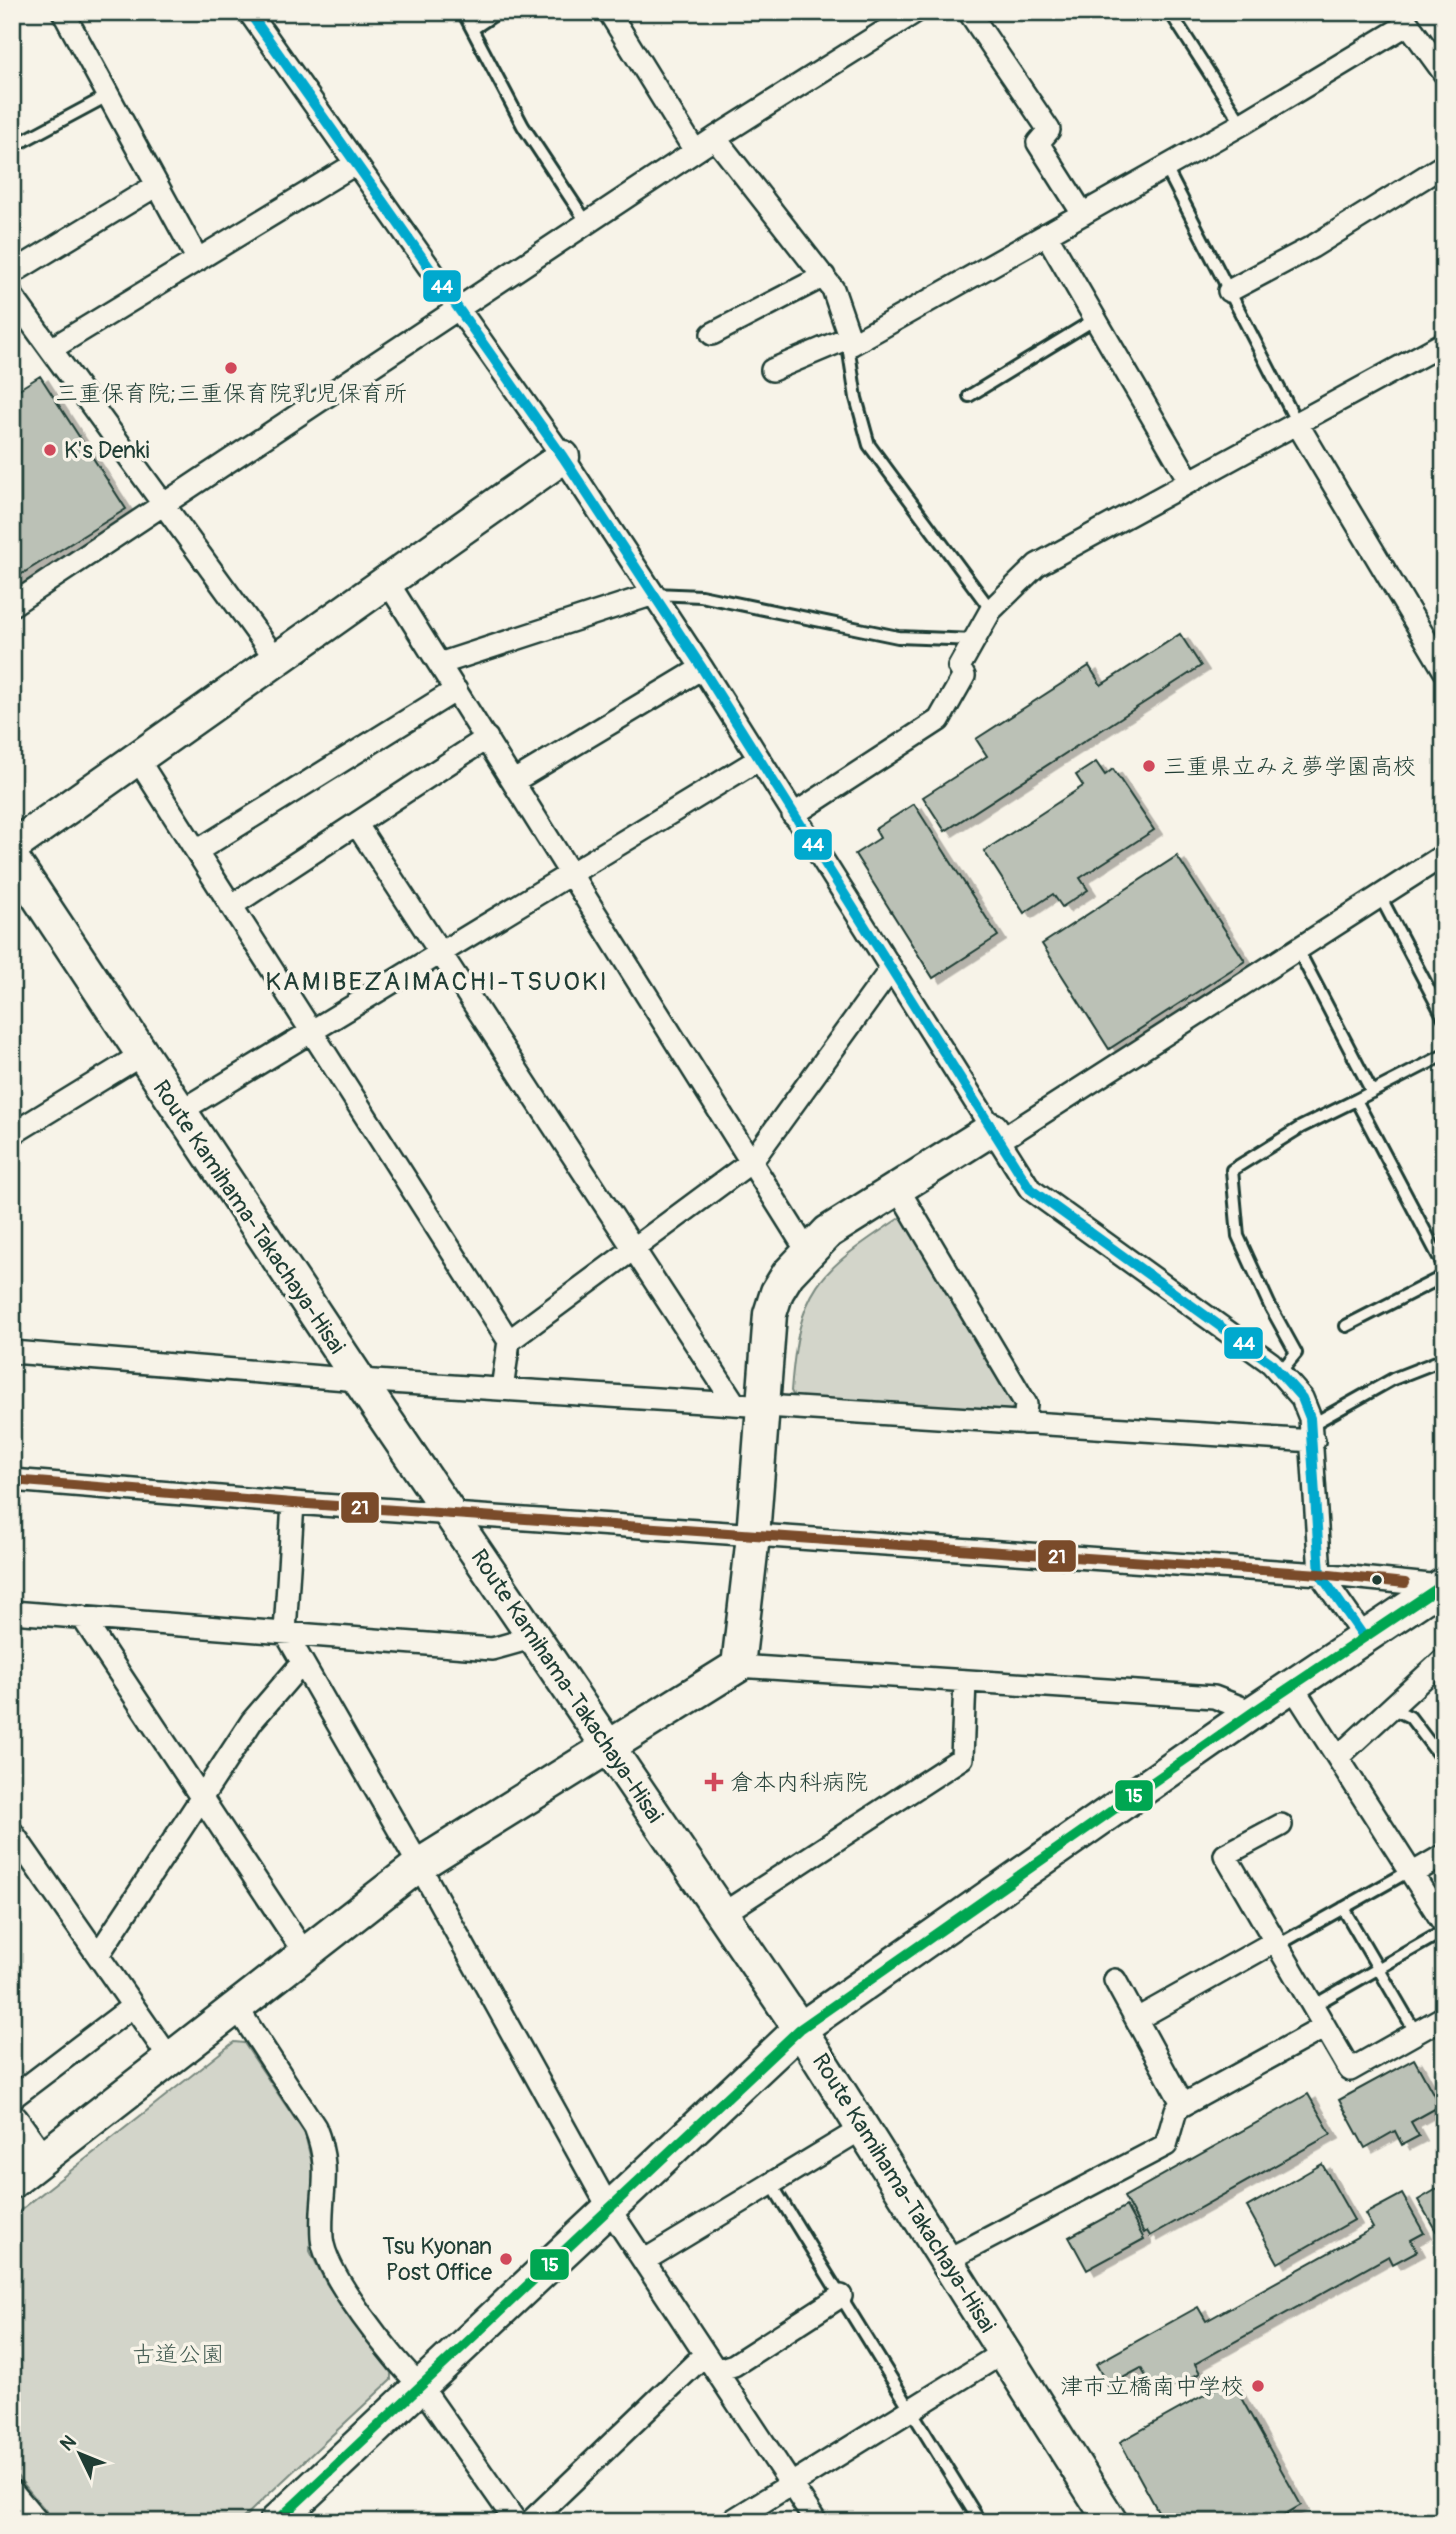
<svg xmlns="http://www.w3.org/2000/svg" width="1456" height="2534" viewBox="0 0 1456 2534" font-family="Pangolin,'Klee One',sans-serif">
<defs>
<filter id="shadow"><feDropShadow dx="8" dy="4.5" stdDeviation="0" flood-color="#0004"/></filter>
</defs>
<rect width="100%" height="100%" fill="#f7f3e8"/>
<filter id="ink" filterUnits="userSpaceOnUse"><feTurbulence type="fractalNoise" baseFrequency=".0143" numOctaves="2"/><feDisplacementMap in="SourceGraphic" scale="14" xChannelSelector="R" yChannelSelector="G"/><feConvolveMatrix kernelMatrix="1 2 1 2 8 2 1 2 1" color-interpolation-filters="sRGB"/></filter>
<g filter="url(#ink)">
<path fill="#d3d5ca" stroke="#79897f" stroke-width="2" d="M 901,1217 L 910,1219 L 1017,1401 L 1011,1410 L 795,1398 L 791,1391 C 799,1288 816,1273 901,1217 Z
M 234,2042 L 244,2043 L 305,2134 L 313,2168 L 310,2251 L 326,2283 L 391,2373 L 391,2380 L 239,2522 L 55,2522 L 12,2470 L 12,2217 Z"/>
<path fill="#bbc1b6" stroke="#1f3d34" stroke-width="2" filter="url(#shadow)" d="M 40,376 L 126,509 L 12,580 L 12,385 L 16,391 Z
M 1180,634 L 1201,666 L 945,831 L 923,797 L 987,756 L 976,739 L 1089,666 L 1101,685 Z
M 1096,762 L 1105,775 L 1113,769 L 1154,830 L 1080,878 L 1088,890 L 1062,907 L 1053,894 L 1024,913 L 984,851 L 1083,786 L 1076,775 Z
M 914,804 L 998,936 L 933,978 L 855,854 L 880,838 L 875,829 Z
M 1177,856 L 1245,961 L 1109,1049 L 1042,944 Z
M 1414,2059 L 1440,2106 L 1411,2122 L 1419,2136 L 1402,2145 L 1395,2131 L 1365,2148 L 1339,2100 Z
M 1308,2094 L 1331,2134 L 1150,2236 L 1147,2231 L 1144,2233 L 1124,2197 Z
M 1322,2164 L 1354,2220 L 1278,2263 L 1247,2207 Z
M 1444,2185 L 1444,2227 L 1436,2231 L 1418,2200 Z
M 1402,2194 L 1424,2233 L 1411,2240 L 1417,2251 L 1393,2264 L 1389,2256 L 1195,2364 L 1200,2373 L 1172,2388 L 1167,2380 L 1153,2388 L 1141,2368 L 1108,2386 L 1096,2364 L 1198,2307 L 1206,2321 L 1373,2228 L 1365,2214 Z
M 1126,2206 L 1144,2239 L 1087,2270 L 1069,2237 Z
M 1231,2380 L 1301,2505 L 1271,2522 L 1164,2522 L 1120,2442 Z"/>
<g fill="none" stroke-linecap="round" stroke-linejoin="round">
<defs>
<path id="lane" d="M 463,12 L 523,126 L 587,223
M 1170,12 L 1242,124
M 474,28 L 498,12
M 12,147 L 109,95
M 1166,168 L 1298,425
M 852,344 L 849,352 L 856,398 L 869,445 L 991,610
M 969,396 L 1087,324 L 1097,323
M 654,594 L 701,596 L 898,637 L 975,640
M 1380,896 L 1444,1018
M 1298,950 L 1372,1092
M 1444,1055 L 1356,1100 L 1444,1267
M 1346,1326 L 1444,1276
M 1280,1372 L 1296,1353 L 1269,1304 L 1238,1236 L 1232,1170 L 1301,1127 L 1356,1100
M 1311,1425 L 1393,1379 L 1444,1359
M 1391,1708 L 1410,1717 L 1444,1762
M 1343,1908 L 1416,2033
M 1276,1946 L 1411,1870
M 1311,2007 L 1444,1931
M 772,2185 L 980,2522"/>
<path id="street" d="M 63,12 L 198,260
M 249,12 L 563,457 L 702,668 L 1030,1189 L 1271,1363 L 1302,1398 L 1310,1418 L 1320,1574 L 1364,1637
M 609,12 L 695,151
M 969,12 L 1049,130 L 1038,143 L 1083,214
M 1401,14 L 1444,73
M 715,138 L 833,289 L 852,344 L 1242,124 L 1408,24
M 1046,234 L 1190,482
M 12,273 L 157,185
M 1229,291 L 1312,247 L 1444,165
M 12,296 L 276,659
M 712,334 L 824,276
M 51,349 L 355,164
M 772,370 L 850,337
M 1298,425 L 1444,670
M 387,581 L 807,1251
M 12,605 L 715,138 L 915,12
M 439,664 L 654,594
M 137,758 L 509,1341 L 502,1389
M 514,781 L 702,668
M 793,815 L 939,720 L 964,676 L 959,667 L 991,610 L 1037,565 L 1444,343
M 357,825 L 735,1404
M 197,851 L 456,690
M 231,906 L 487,738
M 179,1112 L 759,759
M 12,1134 L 141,1055
M 999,1141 L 1444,855
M 897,1187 L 1026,1404 L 1024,1423
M 509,1341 L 752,1161 L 891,969
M 12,1352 L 359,1380 L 1314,1441
M 12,1480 L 293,1503 L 1320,1574 L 1440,1586 L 1443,1590
M 293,1503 L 285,1632 L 419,1865 L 610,2210 L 816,2522
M 12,1612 L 492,1649 L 535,1637
M 82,1617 L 305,1954
M 738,1666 L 1214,1697 L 1253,1712
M 1292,1686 L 1444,1924
M 1339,1756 L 1444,1659
M 1281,1825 L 1225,1855 L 1350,2070 L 1444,2017
M 12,1832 L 170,2059
M 1413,1873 L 1444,1855
M 721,1915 L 962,1758 L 965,1681
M 98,1955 L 252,1721 L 302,1663
M 236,2006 L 315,2127 C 333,2173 319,2193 322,2238 C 325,2274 393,2360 420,2385 L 516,2522
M 1137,2019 L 1274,1942
M 12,2098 L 133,2006
M 1183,2105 L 1323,2028
M 645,2260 L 863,2128
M 947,2260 L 1166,2145 L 1176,2110 L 1183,2105 L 1115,1980
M 718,2370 L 734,2365 L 841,2296
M 12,2491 L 38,2522
M 530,2522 L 704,2355
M 730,2522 L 1004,2352"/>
<path id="secondary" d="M 12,847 L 563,457
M 12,858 L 359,1380 L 800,2029 L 1111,2522
M 12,2121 L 40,2160
M 12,2182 L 419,1865 L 738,1666 L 753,1536 L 770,1314 L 777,1292 L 788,1274 L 828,1232 L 992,1129
M 276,2522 L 800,2029 L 1253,1712 L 1444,1584"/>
</defs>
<use href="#lane" stroke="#1f3d34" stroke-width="16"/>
<use href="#street" stroke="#1f3d34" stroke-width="26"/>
<use href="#secondary" stroke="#1f3d34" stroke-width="37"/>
<use href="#lane" stroke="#f7f3e8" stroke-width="10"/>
<use href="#street" stroke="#f7f3e8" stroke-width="21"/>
<use href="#secondary" stroke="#f7f3e8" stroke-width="32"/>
<defs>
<path id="bus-1" d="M 249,12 L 563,457 L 702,668 L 1030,1189 L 1271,1363 L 1302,1398 L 1310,1418 L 1320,1574 L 1364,1637"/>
<path id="bus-2" d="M 12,1480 L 293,1503 L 1320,1574 L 1405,1583"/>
<path id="bus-3" d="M 276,2522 L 800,2029 L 1253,1712 L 1444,1584"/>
</defs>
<use href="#bus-1" stroke="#f7f3e8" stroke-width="16"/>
<use href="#bus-2" stroke="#f7f3e8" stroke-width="16"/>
<use href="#bus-3" stroke="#f7f3e8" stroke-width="16"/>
<use href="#bus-1" stroke="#00a9ce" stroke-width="10"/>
<use href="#bus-2" stroke="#7a4b2a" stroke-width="10"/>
<use href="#bus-3" stroke="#00a651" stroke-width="10"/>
</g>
</g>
<g fill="#d1495b" stroke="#f7f3e8" stroke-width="2.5">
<circle cx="231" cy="368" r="7"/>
<circle cx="50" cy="450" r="7"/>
<circle cx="1149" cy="766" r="7"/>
<path d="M710.5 1771.5h7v7h7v7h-7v7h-7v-7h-7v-7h7z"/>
<circle cx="506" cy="2259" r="7"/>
<circle cx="1258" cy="2386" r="7"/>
</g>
<circle fill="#1f3d34" stroke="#f7f3e8" stroke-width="2.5" cx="1377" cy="1580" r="6"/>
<g text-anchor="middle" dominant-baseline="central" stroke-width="7" stroke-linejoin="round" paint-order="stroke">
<g font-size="23" fill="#1f3d34" stroke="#f7f3e8" text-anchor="start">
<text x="231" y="393" text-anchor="middle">三重保育院;三重保育院乳児保育所</text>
<text x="64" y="450">K's Denki</text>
<text x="1163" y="766">三重県立みえ夢学園高校</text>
<text x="730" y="1782">倉本内科病院</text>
<text x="492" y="2246" text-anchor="end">Tsu Kyonan<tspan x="492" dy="26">Post Office</tspan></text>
<text x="1244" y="2386" text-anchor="end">津市立橋南中学校</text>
</g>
<g font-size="23" fill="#1f3d34" stroke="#f7f3e8">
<text transform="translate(249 1217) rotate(56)">Route Kamihama-Takachaya-Hisai</text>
<text transform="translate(567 1686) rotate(56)">Route Kamihama-Takachaya-Hisai</text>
<text transform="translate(904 2193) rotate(58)">Route Kamihama-Takachaya-Hisai</text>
</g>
<g font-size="23" fill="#435b52" stroke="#f7f3e8">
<text x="178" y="2354">古道公園</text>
</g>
<g font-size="26" letter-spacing="2" fill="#1f3d34" stroke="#f7f3e8">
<text x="437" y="982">KAMIBEZAIMACHI-TSUOKI</text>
</g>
</g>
<g stroke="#f7f3e8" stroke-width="2.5">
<rect x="422" y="269" width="40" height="34" rx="7" fill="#00a9ce"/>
<rect x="793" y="828" width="40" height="33" rx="7" fill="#00a9ce"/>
<rect x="1223" y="1326" width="41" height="34" rx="7" fill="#00a9ce"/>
<rect x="340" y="1491" width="40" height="33" rx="7" fill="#7a4b2a"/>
<rect x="1037" y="1539" width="40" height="34" rx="7" fill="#7a4b2a"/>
<rect x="1114" y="1779" width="40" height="33" rx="7" fill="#00a651"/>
<rect x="529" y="2248" width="41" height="33" rx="7" fill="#00a651"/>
</g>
<g font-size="19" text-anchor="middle" font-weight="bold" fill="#fff">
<text x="442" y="293">44</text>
<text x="813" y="851">44</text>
<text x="1244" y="1350">44</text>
<text x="360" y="1514">21</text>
<text x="1057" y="1563">21</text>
<text x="1134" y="1802">15</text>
<text x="550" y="2271">15</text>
</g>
<rect width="1456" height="2534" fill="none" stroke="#f7f3e8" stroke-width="42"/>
<rect x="21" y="21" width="1414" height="2492" fill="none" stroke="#1f3d34" stroke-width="2.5" filter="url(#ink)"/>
<g transform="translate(80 2454) rotate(313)" stroke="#f7f3e8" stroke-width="5" paint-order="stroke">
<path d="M0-5L12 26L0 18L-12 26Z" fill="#1f3d34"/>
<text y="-10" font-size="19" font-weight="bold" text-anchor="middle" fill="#1f3d34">N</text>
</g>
</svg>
